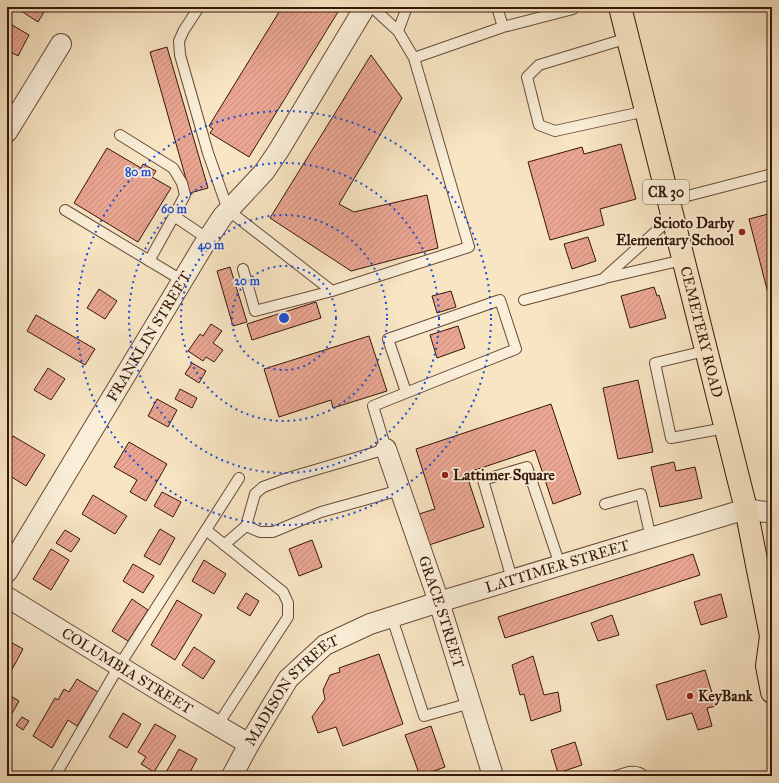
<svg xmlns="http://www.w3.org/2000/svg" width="779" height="783" viewBox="0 0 779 783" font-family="'IM FELL Great Primer',serif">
<defs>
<pattern id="building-hatch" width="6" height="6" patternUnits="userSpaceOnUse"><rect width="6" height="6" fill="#eaa692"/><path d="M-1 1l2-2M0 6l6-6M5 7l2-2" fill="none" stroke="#c98e7d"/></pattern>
</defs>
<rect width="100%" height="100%" fill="#f8e5c3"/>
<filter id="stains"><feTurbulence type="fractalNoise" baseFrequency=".005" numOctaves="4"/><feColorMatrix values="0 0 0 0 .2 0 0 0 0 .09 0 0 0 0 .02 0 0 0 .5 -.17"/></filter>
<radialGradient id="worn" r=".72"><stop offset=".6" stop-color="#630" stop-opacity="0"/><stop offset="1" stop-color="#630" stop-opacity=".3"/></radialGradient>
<path fill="url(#building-hatch)" stroke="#371609" d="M 15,7 L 47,7 L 38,22 Z
M 282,7 L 341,7 L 249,157 L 210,133 L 213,129 L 209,126 Z
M 7,22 L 29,35 L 18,56 L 7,50 Z
M 167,47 L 208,188 L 190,193 L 150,52 Z
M 371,55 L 402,98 L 339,204 L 354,212 L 427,195 L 438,248 L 351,271 L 270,218 Z
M 621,144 L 636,199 L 600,209 L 604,225 L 550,240 L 528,162 L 582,147 L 584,154 Z
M 107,148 L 141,168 L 143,164 L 156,171 L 152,177 L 171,188 L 138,242 L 74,203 Z
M 772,213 L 772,309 L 749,219 Z
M 588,237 L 596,261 L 572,269 L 564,244 Z
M 230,267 L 247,322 L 233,326 L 217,271 Z
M 654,287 L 657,296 L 659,295 L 666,318 L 630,328 L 621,296 Z
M 99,289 L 117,301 L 105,319 L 87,308 Z
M 451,291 L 456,307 L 437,313 L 432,296 Z
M 316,302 L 321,318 L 252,340 L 247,324 Z
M 36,315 L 95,349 L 85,365 L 27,331 Z
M 211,324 L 222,331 L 213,343 L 223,350 L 214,362 L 206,357 L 203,361 L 188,351 L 200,334 L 203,336 Z
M 458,326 L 465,348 L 437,358 L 430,335 Z
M 369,336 L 387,391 L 333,408 L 331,400 L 279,417 L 264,369 Z
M 192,363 L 206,371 L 199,383 L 185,374 Z
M 48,368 L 65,379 L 51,400 L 34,390 Z
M 638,380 L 653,452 L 618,459 L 603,388 Z
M 180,389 L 197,398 L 192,408 L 175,399 Z
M 157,399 L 177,410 L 168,427 L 148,416 Z
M 551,404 L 581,494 L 553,504 L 535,450 L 466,473 L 484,527 L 429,545 L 419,514 L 435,509 L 416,449 Z
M 13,436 L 45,455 L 26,486 L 7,474 L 7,446 Z
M 129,442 L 167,464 L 146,501 L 130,492 L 137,480 L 114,467 Z
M 674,462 L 676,471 L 695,467 L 702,498 L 660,507 L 651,467 Z
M 162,492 L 181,502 L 173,517 L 154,506 Z
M 93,495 L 127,516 L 115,534 L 82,514 Z
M 160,529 L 175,538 L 160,565 L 144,556 Z
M 65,530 L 80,539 L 71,552 L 56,543 Z
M 312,540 L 322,567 L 299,576 L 289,549 Z
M 51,549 L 69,560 L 51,590 L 33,579 Z
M 693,554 L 700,575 L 505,638 L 498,617 Z
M 204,560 L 226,574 L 214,594 L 192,581 Z
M 133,564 L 154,576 L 143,593 L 123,581 Z
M 246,593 L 259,601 L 250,616 L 237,608 Z
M 721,594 L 727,617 L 701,625 L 694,602 Z
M 132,599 L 148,610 L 128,641 L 112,631 Z
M 177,600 L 202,615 L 175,660 L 151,645 Z
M 612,615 L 619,635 L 598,641 L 591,623 Z
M 7,640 L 23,649 L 9,675 L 7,674 Z
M 194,647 L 215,661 L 203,679 L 182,665 Z
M 379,654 L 403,724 L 343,746 L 336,727 L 318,733 L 312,717 L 325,699 L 323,690 L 330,675 L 340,672 L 339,668 Z
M 533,656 L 544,695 L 558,692 L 561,711 L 531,721 L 524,694 L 520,695 L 512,665 Z
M 705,670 L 716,706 L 707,708 L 712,726 L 698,730 L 692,713 L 667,720 L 656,685 Z
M 77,679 L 98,692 L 77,726 L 68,720 L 52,748 L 33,736 L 55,698 L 58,700 L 64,689 L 69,692 Z
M 7,694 L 19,701 L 9,719 L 7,718 Z
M 123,713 L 141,724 L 127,748 L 109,737 Z
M 22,717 L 29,721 L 23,730 L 16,725 Z
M 155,724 L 176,736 L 154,772 L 141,764 L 146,757 L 138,752 Z
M 431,726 L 445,767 L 420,776 L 405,735 Z
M 575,742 L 582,765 L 558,773 L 551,750 Z
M 179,749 L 197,759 L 188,776 L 164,776 Z
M 710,771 L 722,776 L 707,776 Z"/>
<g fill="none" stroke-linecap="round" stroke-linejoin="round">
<defs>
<path id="service" d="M 199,7 L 184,30 L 179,41 L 180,55 L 208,153 L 228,210 L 332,291 L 469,247 L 414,58 L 398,31 L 372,7
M 497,7 L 503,27
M 398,31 L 407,7
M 628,38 L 539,65 L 527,77 L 539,125 L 555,131 L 646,111
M 414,58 L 503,27 L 573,9
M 120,135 L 173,168 L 182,183 L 185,195 L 174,216 L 208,239
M 668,201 L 772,174
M 65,210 L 183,281
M 149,261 L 174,216
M 243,269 L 255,311 L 332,291
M 605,278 L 683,260
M 524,300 L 603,279 L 672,217
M 705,351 L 655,363 L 671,438 L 725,428
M 605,504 L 641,494 L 651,538
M 246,526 L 260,532 L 273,532 L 321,512 L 400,490
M 206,530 L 283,592 L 288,603 L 288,617 L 217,726
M 224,545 L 246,526 L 255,494 L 263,487 L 288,478 L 386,449 L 373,406 L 516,349 L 500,300 L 388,339 L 406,392
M 512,579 L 483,480 L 527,467 L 560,565
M 392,618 L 424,716 L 471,703
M 55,776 L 119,666 L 239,478
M 616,776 C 625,773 636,768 644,776"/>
<g id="minor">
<path d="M 7,132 L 61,44"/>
<path id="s1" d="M 386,449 L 439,602 L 493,776"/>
<path id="s2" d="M 7,572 L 205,243 L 223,216 L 264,172 L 279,150 L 365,7"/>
<path id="s3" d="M 7,597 L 181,704 L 249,744"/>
<path id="s4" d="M 232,776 L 249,744 L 288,679 L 325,645 L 370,624 L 439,602 L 723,516 L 746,509 L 772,513"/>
</g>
<g id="primary">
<path id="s5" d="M 620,7 L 746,509 L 771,636 L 767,666 L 772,692"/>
</g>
</defs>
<use href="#service" stroke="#674a38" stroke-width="12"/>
<use href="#minor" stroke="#674a38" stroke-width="22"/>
<use href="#primary" stroke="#371609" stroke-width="24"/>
<use href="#service" stroke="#faeed8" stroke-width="10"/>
<use href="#minor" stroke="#faeed8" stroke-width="20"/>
<use href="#primary" stroke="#f8e5c3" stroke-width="22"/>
</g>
<g fill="none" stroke="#1d4ed8" stroke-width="2" stroke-dasharray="2 4">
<circle cx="284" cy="318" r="52"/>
<circle cx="284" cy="318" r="103"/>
<circle cx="284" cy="318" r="155"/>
<circle cx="284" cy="318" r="207"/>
</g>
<g fill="#8f2418" stroke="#faeed8" stroke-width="1.5">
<circle cx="742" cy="232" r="4"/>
<circle cx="445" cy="475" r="4"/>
<circle cx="690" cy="696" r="4"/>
</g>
<g text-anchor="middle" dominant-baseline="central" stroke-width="3.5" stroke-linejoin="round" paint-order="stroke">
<rect fill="#faeed8" stroke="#725747" stroke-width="1" x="643" y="180" width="46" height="24" rx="3"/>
<g font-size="14" font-weight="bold" fill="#371609">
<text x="666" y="192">CR 30</text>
</g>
<g font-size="15" font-weight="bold" fill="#371609" stroke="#faeed8" text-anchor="start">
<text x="734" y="223" text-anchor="end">Scioto Darby<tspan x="734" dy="17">Elementary School</tspan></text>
<text x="453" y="475">Lattimer Square</text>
<text x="698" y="696">KeyBank</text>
</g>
<g font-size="15" fill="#371609" stroke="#faeed8">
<text stroke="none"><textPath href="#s5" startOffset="335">CEMETERY ROAD</textPath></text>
<text stroke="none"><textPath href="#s2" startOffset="275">FRANKLIN STREET</textPath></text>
<text stroke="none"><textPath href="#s4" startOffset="408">LATTIMER STREET</textPath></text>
<text stroke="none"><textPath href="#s1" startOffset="172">GRACE STREET</textPath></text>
<text stroke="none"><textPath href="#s3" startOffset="141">COLUMBIA STREET</textPath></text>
<text stroke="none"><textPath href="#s4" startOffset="106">MADISON STREET</textPath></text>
</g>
</g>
<circle cx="284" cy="318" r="6" fill="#1d4ed8" stroke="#faeed8" stroke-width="2"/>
<g font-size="12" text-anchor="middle" font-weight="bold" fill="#1d4ed8" stroke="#faeed8" stroke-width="3.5" stroke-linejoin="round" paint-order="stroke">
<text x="138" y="176">80 m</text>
<text x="174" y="213">60 m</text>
<text x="211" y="249">40 m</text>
<text x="247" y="285">20 m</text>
</g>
<rect width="779" height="783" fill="none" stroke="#f8e5c3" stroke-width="24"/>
<rect x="8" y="8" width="763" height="767" fill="none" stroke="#371609" stroke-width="2"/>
<rect x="12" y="12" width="755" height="759" fill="none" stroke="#371609"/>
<rect width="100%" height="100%" filter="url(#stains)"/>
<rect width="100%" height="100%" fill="url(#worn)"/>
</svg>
